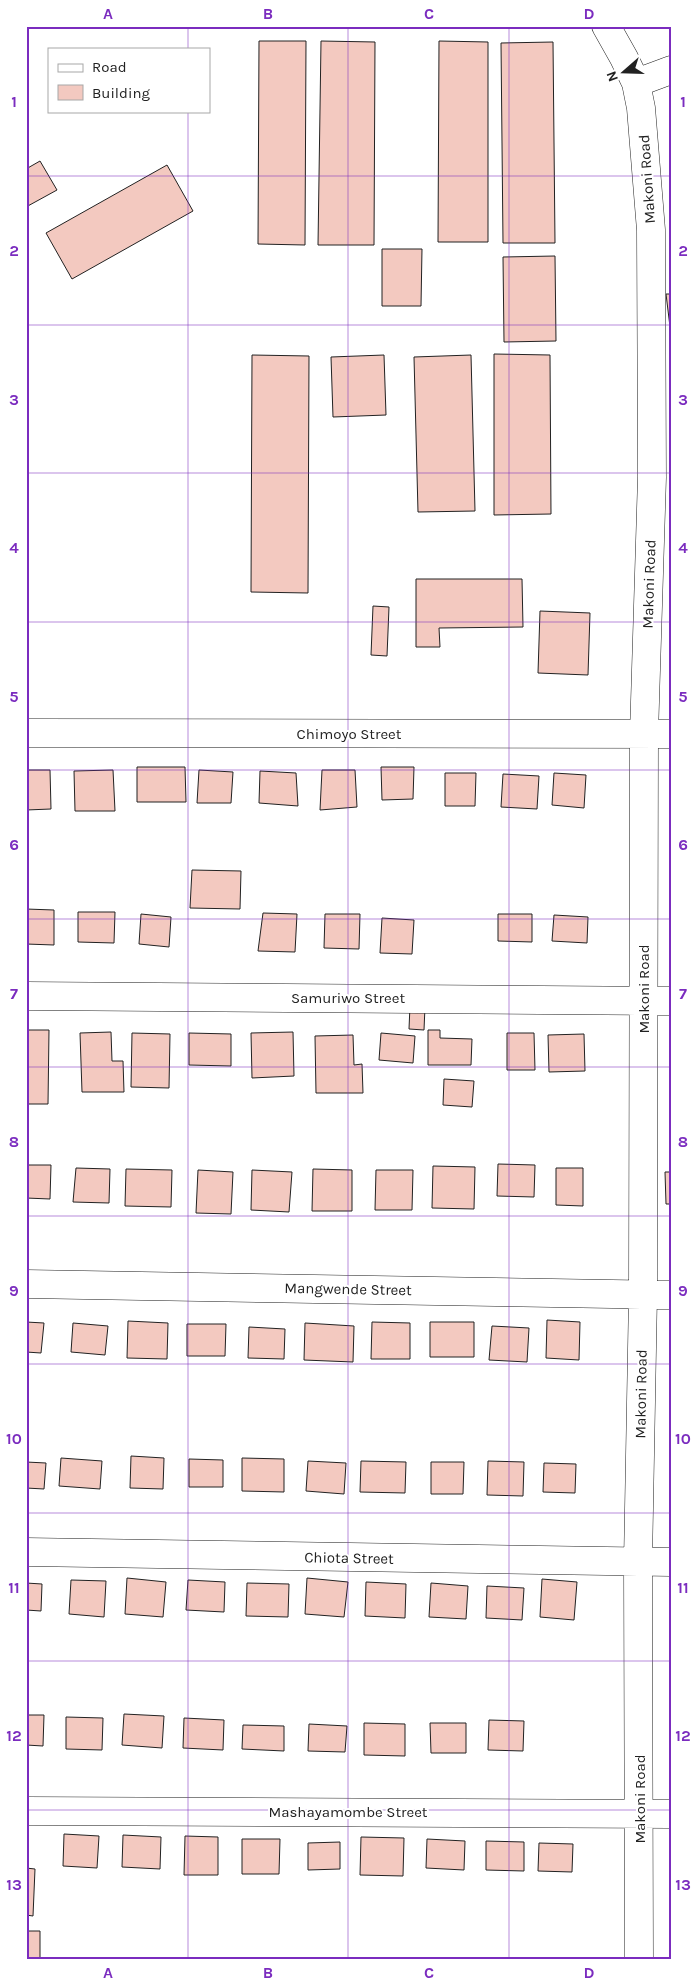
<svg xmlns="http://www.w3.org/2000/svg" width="697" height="1986" viewBox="0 0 697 1986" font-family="Karla,sans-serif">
<rect width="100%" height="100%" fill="#fff"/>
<path fill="#f3c9c0" stroke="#222" d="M 259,41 L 306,41 L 305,245 L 258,244 Z
M 321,41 L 375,42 L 374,245 L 318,245 Z
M 439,41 L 488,42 L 488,242 L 438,242 Z
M 553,42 L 555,243 L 503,243 L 501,43 Z
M 40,161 L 57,190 L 26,207 L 26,169 Z
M 167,165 L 193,211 L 72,279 L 46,233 Z
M 382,249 L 422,249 L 421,306 L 382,306 Z
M 555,256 L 556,341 L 504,342 L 503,257 Z
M 666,294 L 671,294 L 671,335 Z
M 494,354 L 550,355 L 551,514 L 494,515 Z
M 252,355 L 309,356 L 308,593 L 251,592 Z
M 384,355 L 386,415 L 333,417 L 331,357 Z
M 471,355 L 475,511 L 418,512 L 414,357 Z
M 416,579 L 522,579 L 523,627 L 439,628 L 440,647 L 416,647 Z
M 373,606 L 389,607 L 387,656 L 371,655 Z
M 540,611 L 590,613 L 588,675 L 538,673 Z
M 137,767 L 185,767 L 186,802 L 137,802 Z
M 381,767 L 414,767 L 413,799 L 382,800 Z
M 26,770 L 50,770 L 51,809 L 26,810 Z
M 113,770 L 115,811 L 75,811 L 74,771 Z
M 199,770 L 233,772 L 231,803 L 197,803 Z
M 322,770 L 355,770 L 357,807 L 320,810 Z
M 260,771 L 296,773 L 298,806 L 259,803 Z
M 445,773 L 476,773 L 475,806 L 445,806 Z
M 554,773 L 586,775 L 584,808 L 552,805 Z
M 503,774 L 539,776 L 537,809 L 501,807 Z
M 192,870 L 241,871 L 240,909 L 190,908 Z
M 26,909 L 54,910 L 54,945 L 26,944 Z
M 78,912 L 115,912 L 114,943 L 78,942 Z
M 263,913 L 297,914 L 295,952 L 258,951 Z
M 141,914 L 171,917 L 169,947 L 139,944 Z
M 325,914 L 360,914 L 359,949 L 324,948 Z
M 498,914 L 532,914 L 532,942 L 498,941 Z
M 554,915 L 588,917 L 587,943 L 552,941 Z
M 382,918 L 414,920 L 412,954 L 380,953 Z
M 410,1006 L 425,1007 L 424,1030 L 409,1029 Z
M 26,1030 L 49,1030 L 48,1104 L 26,1104 Z
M 428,1030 L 440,1030 L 440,1038 L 472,1039 L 471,1065 L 428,1065 Z
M 111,1032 L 112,1061 L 123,1061 L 124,1092 L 82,1092 L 80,1033 Z
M 293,1032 L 294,1076 L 252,1078 L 251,1033 Z
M 132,1033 L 170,1034 L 169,1088 L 131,1087 Z
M 189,1033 L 231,1034 L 231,1066 L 189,1065 Z
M 381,1033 L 415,1036 L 413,1063 L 379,1060 Z
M 507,1033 L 534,1033 L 535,1070 L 507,1070 Z
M 584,1034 L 585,1071 L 549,1072 L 548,1035 Z
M 353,1035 L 354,1065 L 362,1064 L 363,1093 L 316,1093 L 315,1036 Z
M 444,1079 L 474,1081 L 472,1107 L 443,1105 Z
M 498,1164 L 535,1165 L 534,1197 L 497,1196 Z
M 26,1165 L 51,1165 L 50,1199 L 26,1198 Z
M 433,1166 L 475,1167 L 474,1209 L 432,1208 Z
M 76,1168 L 110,1169 L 109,1203 L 73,1202 Z
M 556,1168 L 583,1168 L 583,1206 L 556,1205 Z
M 126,1169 L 172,1170 L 171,1207 L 125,1206 Z
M 313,1169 L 352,1170 L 352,1211 L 312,1211 Z
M 198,1170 L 233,1172 L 231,1214 L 196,1213 Z
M 252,1170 L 292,1172 L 289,1212 L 251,1210 Z
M 376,1170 L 413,1170 L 412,1210 L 375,1210 Z
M 665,1172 L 671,1172 L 671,1204 L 666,1204 Z
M 547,1320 L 580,1322 L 579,1360 L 546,1358 Z
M 128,1321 L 168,1323 L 167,1359 L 127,1358 Z
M 26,1322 L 44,1323 L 41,1353 L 26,1352 Z
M 372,1322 L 410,1323 L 410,1359 L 371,1359 Z
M 430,1322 L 474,1322 L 474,1357 L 430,1357 Z
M 73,1323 L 108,1326 L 105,1355 L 71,1352 Z
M 305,1323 L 354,1326 L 353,1362 L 304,1360 Z
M 187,1324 L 226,1324 L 225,1356 L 187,1356 Z
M 492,1326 L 529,1328 L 527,1362 L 489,1360 Z
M 249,1327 L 285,1329 L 284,1359 L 248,1358 Z
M 131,1456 L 164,1458 L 163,1489 L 130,1488 Z
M 61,1458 L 102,1461 L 100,1489 L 59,1486 Z
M 242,1458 L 284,1459 L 284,1492 L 242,1491 Z
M 189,1459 L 223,1460 L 223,1487 L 189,1487 Z
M 308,1461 L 346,1463 L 344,1494 L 306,1491 Z
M 361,1461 L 406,1462 L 405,1493 L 360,1492 Z
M 488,1461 L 524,1462 L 523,1496 L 487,1495 Z
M 26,1462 L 46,1463 L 44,1489 L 26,1488 Z
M 431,1462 L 464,1462 L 463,1494 L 431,1494 Z
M 544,1463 L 576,1464 L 575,1493 L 543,1492 Z
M 127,1578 L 166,1582 L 163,1617 L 125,1614 Z
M 307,1578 L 348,1582 L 344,1617 L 305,1614 Z
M 542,1579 L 577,1582 L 574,1620 L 540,1617 Z
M 71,1580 L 106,1581 L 104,1617 L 69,1614 Z
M 188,1580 L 225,1582 L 224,1612 L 186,1610 Z
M 366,1582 L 406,1584 L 405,1618 L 365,1616 Z
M 26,1583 L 42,1584 L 41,1611 L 26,1610 Z
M 247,1583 L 289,1584 L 288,1617 L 246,1616 Z
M 431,1583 L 468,1586 L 466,1619 L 429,1617 Z
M 487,1586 L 524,1588 L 522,1620 L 486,1618 Z
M 124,1714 L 164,1716 L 162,1748 L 122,1745 Z
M 26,1715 L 44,1715 L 43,1746 L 26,1745 Z
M 66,1717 L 103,1718 L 102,1750 L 66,1749 Z
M 184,1718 L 224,1720 L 223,1750 L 183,1748 Z
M 489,1720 L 524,1721 L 523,1751 L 488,1750 Z
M 364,1723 L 405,1724 L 405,1756 L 364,1755 Z
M 430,1723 L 466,1723 L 466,1753 L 431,1753 Z
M 309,1724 L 347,1726 L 345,1752 L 308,1751 Z
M 243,1725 L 284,1726 L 284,1751 L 242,1749 Z
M 64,1834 L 99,1836 L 97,1868 L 63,1866 Z
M 123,1835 L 161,1837 L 160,1869 L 122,1867 Z
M 185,1836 L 218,1837 L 218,1875 L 184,1875 Z
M 361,1837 L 404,1838 L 403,1876 L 360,1875 Z
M 242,1839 L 280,1839 L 279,1874 L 242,1874 Z
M 427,1839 L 465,1841 L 464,1870 L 426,1868 Z
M 486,1841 L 524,1842 L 524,1871 L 486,1870 Z
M 340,1842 L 340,1869 L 308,1870 L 308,1843 Z
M 539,1843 L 573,1844 L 572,1872 L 538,1871 Z
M 26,1868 L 35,1869 L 33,1916 L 26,1915 Z
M 26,1931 L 40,1931 L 40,1960 L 26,1960 Z"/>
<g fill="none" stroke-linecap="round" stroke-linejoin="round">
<defs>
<path id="minor" d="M 606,26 L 624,58 L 636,83 L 641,108 L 651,230 L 652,477 L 644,734 L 643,1295 L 638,1562 L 639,1960
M 636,83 L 671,70
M 26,733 L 671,734
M 26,996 L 671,1001
M 26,1284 L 671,1295
M 26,1552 L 671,1562
M 26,1811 L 671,1814"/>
</defs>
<use href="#minor" stroke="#222" stroke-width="29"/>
<use href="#minor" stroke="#fff" stroke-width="28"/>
</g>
<path fill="none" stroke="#7b2cbf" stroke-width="1" stroke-opacity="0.55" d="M 188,26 L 188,49M 348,26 L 348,1960M 509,26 L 509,1960M 188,111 L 188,1960M 26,176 L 671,176M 26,325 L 671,325M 26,473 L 671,473M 26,622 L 671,622M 26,770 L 671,770M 26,919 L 671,919M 26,1067 L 671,1067M 26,1216 L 671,1216M 26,1364 L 671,1364M 26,1513 L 671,1513M 26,1661 L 671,1661M 26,1810 L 671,1810"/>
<g text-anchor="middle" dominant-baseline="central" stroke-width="4" stroke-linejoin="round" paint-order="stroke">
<g font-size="15" fill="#222" stroke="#fff">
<text transform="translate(647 179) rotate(-94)">Makoni Road</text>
<text transform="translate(649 584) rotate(-88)">Makoni Road</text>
<text x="349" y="734">Chimoyo Street</text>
<text transform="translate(644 989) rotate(-90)">Makoni Road</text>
<text x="348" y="998">Samuriwo Street</text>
<text transform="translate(348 1289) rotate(1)">Mangwende Street</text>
<text transform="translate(641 1394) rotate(-89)">Makoni Road</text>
<text transform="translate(349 1558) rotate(1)">Chiota Street</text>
<text transform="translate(640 1799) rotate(-90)">Makoni Road</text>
<text x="348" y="1812">Mashayamombe Street</text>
</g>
</g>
<rect width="697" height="1986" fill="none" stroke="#ffffff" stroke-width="55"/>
<rect x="48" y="48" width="162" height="65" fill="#ffffff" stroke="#a7a7a7"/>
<rect x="58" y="64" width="25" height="8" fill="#ffffff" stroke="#a7a7a7"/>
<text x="92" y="72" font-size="15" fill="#222222">Road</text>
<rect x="58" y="85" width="25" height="15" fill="#f3c9c0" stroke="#a7a7a7"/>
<text x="92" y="98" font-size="15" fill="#222222">Building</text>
<g transform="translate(624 72) rotate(250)" stroke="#ffffff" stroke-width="4" paint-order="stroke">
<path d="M0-4L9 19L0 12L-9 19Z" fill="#222222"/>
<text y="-8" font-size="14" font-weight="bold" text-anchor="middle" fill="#222222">N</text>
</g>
<rect x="28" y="28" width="642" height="1930" fill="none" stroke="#7b2cbf" stroke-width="2"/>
<g font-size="16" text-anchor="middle" font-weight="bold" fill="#7b2cbf">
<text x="108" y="19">A</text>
<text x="268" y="19">B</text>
<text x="429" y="19">C</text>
<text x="589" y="19">D</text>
<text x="14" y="107">1</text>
<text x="683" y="107">1</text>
<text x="14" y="256">2</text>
<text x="683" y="256">2</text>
<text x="14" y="405">3</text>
<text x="683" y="405">3</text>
<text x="14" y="553">4</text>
<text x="683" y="553">4</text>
<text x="14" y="702">5</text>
<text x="683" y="702">5</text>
<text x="14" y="850">6</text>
<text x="683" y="850">6</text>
<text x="14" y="999">7</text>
<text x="683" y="999">7</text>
<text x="14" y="1147">8</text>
<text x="683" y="1147">8</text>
<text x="14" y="1296">9</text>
<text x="683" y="1296">9</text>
<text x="14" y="1444">10</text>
<text x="683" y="1444">10</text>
<text x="14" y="1593">11</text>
<text x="683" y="1593">11</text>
<text x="14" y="1741">12</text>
<text x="683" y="1741">12</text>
<text x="14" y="1890">13</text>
<text x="683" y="1890">13</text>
<text x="108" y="1978">A</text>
<text x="268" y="1978">B</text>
<text x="429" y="1978">C</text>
<text x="589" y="1978">D</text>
</g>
</svg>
